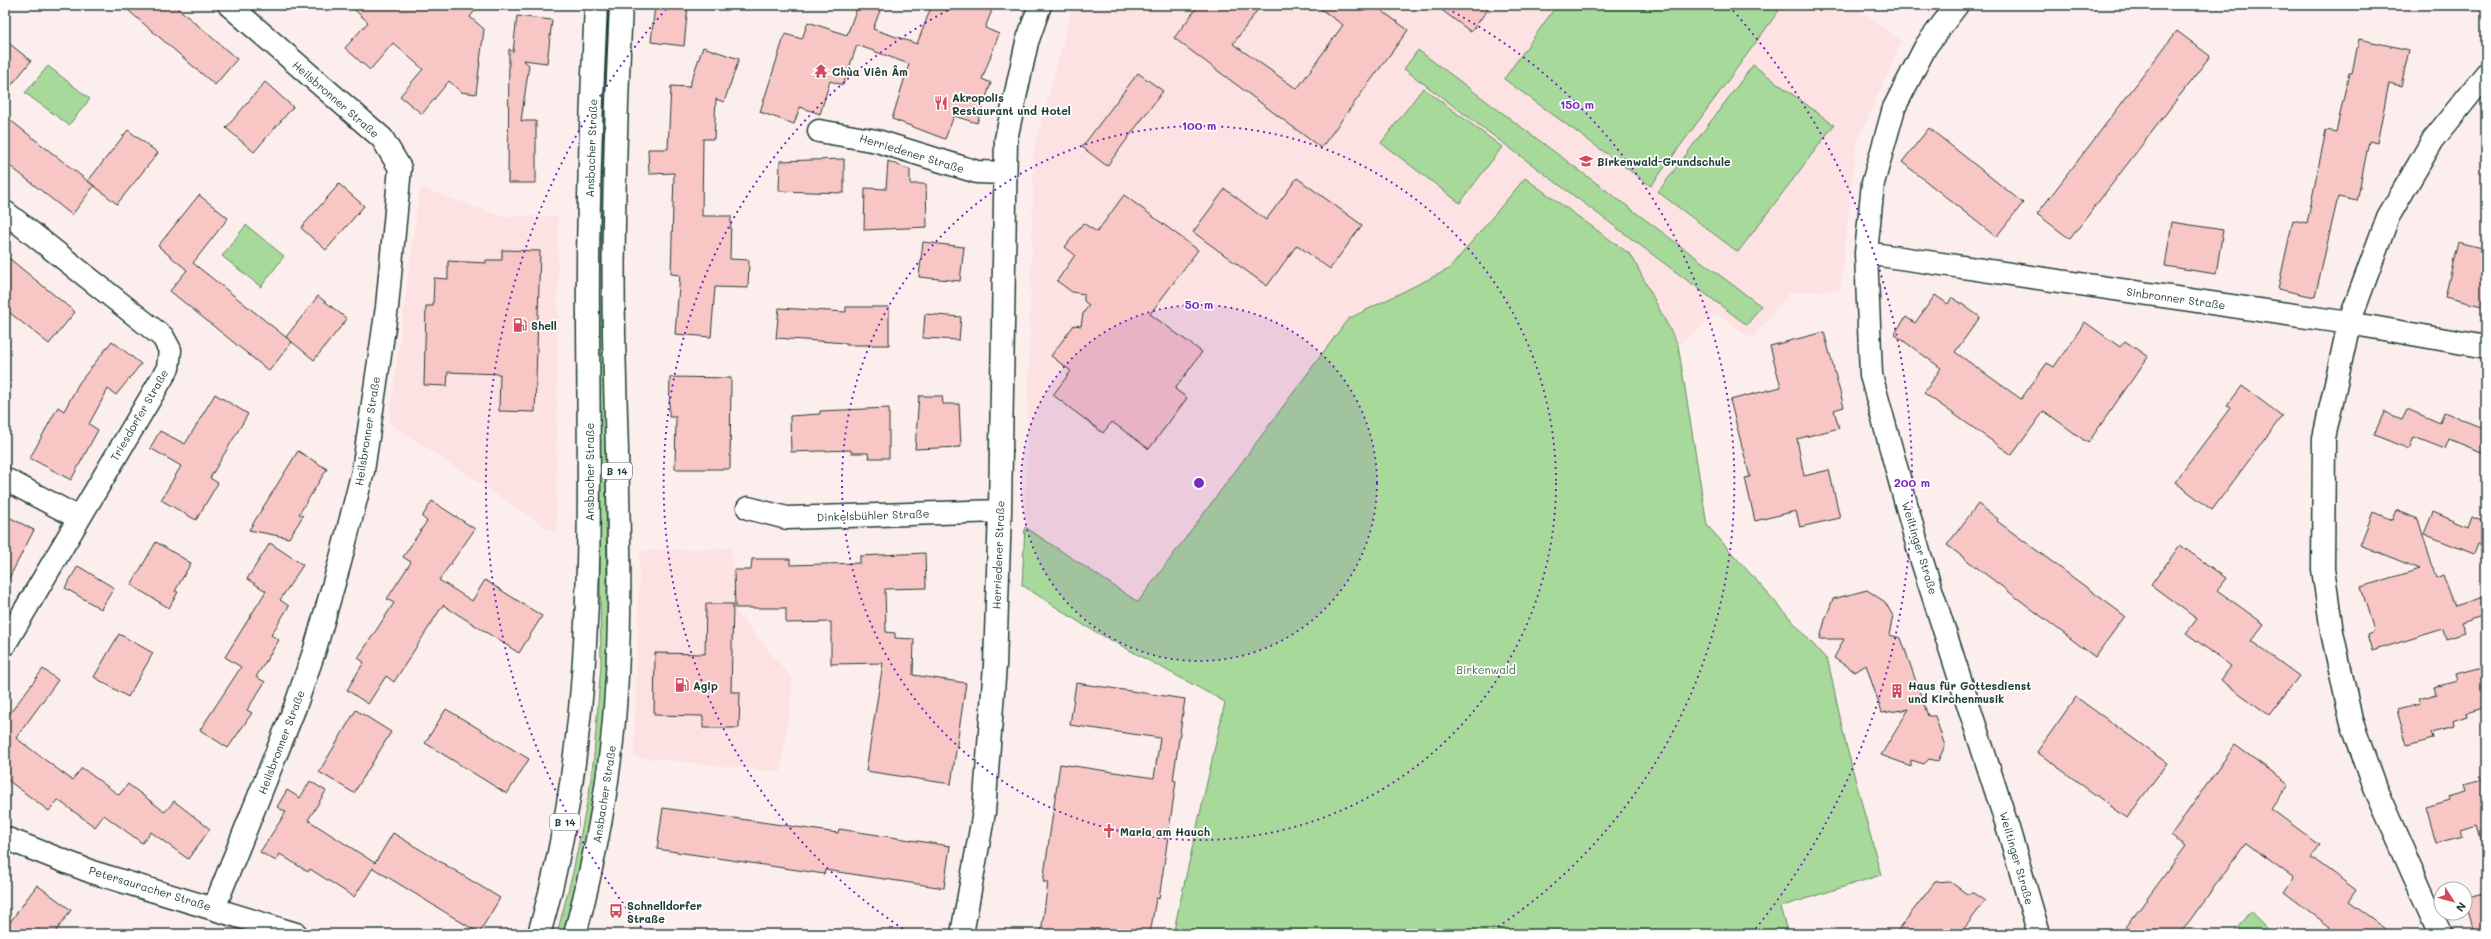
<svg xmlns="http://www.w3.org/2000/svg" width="2491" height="939" viewBox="0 0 2491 939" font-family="Mali,sans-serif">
<rect width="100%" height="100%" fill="#fdeeee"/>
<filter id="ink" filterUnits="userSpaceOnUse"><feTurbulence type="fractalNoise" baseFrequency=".025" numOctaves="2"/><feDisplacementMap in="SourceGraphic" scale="8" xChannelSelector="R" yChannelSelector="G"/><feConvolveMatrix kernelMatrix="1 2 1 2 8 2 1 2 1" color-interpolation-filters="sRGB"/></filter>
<g filter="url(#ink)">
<path fill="#fce2e2" d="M 1073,5 L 1852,5 L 1902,41 L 1856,144 L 1840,290 L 1789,293 L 1752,339 L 1718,314 L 1678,345 L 1631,255 L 1525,178 L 1449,269 L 1348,319 L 1138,602 L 1025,527 L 1034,148 Z
M 420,187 L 500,216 L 558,216 L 556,534 L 389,423 Z
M 731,548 L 735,610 L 793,680 L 781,772 L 634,757 L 640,551 Z"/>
<path fill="#a7d99a" stroke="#638b67" d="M 604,5 L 612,5 L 604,362 L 608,665 L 601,756 L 587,839 L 564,934 L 557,934 L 573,872 L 589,793 L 594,756 L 601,665 L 597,289 Z
M 1557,5 L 1783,5 L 1651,186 L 1504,79 Z
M 1418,50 L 1761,306 L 1747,325 L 1404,69 Z
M 1753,65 L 1834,125 L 1738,252 L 1658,192 Z
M 48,66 L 90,99 L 69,125 L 25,93 Z
M 1423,88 L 1502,147 L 1460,203 L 1381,143 Z
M 1525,178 L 1631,255 L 1678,345 L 1707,525 L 1828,661 L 1845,741 L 1881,875 L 1780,907 L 1788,934 L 1173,934 L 1225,702 L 1085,626 L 1022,585 L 1025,527 L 1138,602 L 1348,319 L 1449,269 Z
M 246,225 L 284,256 L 261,287 L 222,256 Z
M 2250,911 L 2273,934 L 2233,934 Z"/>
<path fill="#f8c7c5" stroke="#1f3d34" d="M 122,5 L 174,5 L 237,59 L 215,85 Z
M 349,5 L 479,5 L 470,17 L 484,29 L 476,94 L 461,92 L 449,81 L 422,114 L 400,96 L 423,69 L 393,43 L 370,70 L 345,48 L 368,22 Z
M 655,5 L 688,5 L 684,46 L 651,42 Z
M 858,5 L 882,5 L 873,29 L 917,44 L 932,5 L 994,5 L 985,28 L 999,34 L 982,79 L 991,83 L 977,123 L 954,116 L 945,139 L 892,119 L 909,64 L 857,45 L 843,85 L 830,81 L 820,114 L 800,107 L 794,124 L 760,112 L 785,34 L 802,39 L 808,22 L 847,35 Z
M 1199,5 L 1261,5 L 1233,44 L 1297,89 L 1343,25 L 1315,5 L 1374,5 L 1408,30 L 1321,148 L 1174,38 Z
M 1435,5 L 1491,5 L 1471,32 Z
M 517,16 L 552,20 L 547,63 L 523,60 L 529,65 L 521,121 L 536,121 L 536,183 L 508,183 L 509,49 L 513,52 Z
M 2177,31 L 2210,56 L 2070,239 L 2037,214 Z
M 2359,39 L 2409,50 L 2401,86 L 2389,83 L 2377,143 L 2369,141 L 2357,201 L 2338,197 L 2315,297 L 2278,289 L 2293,220 L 2307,223 L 2326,130 L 2336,132 L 2349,73 L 2352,73 Z
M 5,40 L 31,61 L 5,93 Z
M 703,47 L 739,59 L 724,102 L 716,99 L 714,139 L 703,139 L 702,216 L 731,216 L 730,259 L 749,260 L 748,288 L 715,287 L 711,337 L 675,334 L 680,275 L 671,274 L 674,173 L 649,174 L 648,149 L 668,149 L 671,86 L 689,87 Z
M 1138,73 L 1163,91 L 1107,166 L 1082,147 Z
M 265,82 L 293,107 L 254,152 L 226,128 Z
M 5,116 L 94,186 L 72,215 L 5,162 Z
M 1929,128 L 2023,203 L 1996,237 L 1902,162 Z
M 128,130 L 158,153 L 117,204 L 88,181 Z
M 844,159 L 844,193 L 779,191 L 780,161 Z
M 888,161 L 910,170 L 910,184 L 926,184 L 927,227 L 864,230 L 865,188 L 886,189 Z
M 1297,178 L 1362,225 L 1330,269 L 1297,245 L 1267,286 L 1193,232 L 1225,189 L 1266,220 Z
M 339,184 L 364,206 L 326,250 L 301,228 Z
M 199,195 L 228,218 L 193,263 L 292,342 L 269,371 L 170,291 L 187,270 L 158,246 Z
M 1124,195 L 1198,250 L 1150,314 L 1202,352 L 1175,389 L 1187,398 L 1149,449 L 1112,422 L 1103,433 L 1053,395 L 1071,371 L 1051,356 L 1074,325 L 1081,326 L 1083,314 L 1089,305 L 1084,301 L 1084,294 L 1072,292 L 1057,281 L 1075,255 L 1065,247 L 1083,223 L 1097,232 Z
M 2172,222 L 2223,230 L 2216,274 L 2165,266 Z
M 923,242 L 964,247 L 960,281 L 919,277 Z
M 2458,242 L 2486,249 L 2486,307 L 2445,297 Z
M 502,250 L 540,251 L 535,412 L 499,411 L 500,374 L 448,372 L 447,386 L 424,385 L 426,306 L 433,306 L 434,278 L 448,279 L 448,261 L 486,263 L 486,260 L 502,260 Z
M 5,255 L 75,312 L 49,344 L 5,309 Z
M 1935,295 L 1948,304 L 1952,297 L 1980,317 L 1955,352 L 2021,399 L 2047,363 L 2054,367 L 2085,322 L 2120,347 L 2125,341 L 2148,357 L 2088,443 L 2044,411 L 2012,455 L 1924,393 L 1941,368 L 1894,334 L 1906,317 L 1915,323 Z
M 318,296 L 347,319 L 314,360 L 286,337 Z
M 846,307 L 889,307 L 889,345 L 846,345 L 846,343 L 776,338 L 779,308 L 846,312 Z
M 925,314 L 961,317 L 959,340 L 923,338 Z
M 1824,332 L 1844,407 L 1834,410 L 1839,428 L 1797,439 L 1804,476 L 1829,470 L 1840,518 L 1800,527 L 1796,511 L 1755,521 L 1745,478 L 1750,477 L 1730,400 L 1781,387 L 1770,346 Z
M 112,341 L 141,364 L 116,395 L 108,389 L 89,424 L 98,430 L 71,480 L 30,458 L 58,407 L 64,411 L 79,383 Z
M 670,377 L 731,378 L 730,469 L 675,469 L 676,417 L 669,417 Z
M 2242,386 L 2282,416 L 2212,510 L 2175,482 L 2230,408 L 2227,406 Z
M 215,394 L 248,414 L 210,478 L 218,483 L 196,520 L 161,500 L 181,466 L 150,448 L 160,431 L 185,444 Z
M 919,396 L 942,396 L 943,404 L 959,404 L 961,447 L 915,449 Z
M 889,408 L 889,458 L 869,458 L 868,453 L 851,453 L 851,450 L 791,452 L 790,416 L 820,414 L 820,411 Z
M 2407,409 L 2440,423 L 2444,412 L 2486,429 L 2486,454 L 2449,439 L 2445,449 L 2414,437 L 2409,449 L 2374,435 L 2384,412 L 2402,419 Z
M 298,451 L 327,469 L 299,514 L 303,516 L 289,538 L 249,530 Z
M 432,501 L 475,529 L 439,580 L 472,601 L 485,580 L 542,616 L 519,653 L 443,605 L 394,682 L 386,676 L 368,704 L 347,690 L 364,662 L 358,658 L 394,603 L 387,599 L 411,562 L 403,557 L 427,521 L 422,517 Z
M 1978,504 L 1998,519 L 1997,521 L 2125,616 L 2095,657 L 1947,545 Z
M 2396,510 L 2418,519 L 2436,578 L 2443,575 L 2455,606 L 2486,596 L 2486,615 L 2461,623 L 2465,633 L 2446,639 L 2443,629 L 2372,651 L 2367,634 L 2374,631 L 2361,587 L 2420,569 L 2360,545 L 2373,512 L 2392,520 Z
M 2433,512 L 2468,527 L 2472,516 L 2486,522 L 2486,548 L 2478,544 L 2474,554 L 2424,534 Z
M 5,515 L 34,530 L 5,586 Z
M 156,542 L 191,563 L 175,591 L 178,592 L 169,608 L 131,585 Z
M 270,543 L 303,565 L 280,600 L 289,606 L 271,635 L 279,640 L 256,677 L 265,682 L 247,710 L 252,713 L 228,748 L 200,730 L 241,667 L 225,657 L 266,591 L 247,579 Z
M 2180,545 L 2226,578 L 2217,590 L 2264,624 L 2251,641 L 2299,676 L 2269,715 L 2221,680 L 2231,666 L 2186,633 L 2197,619 L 2151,585 Z
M 925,553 L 926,588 L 885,589 L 886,632 L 895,633 L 895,638 L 914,639 L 913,675 L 966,683 L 951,784 L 866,771 L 883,663 L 831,664 L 831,622 L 786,623 L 786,608 L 735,608 L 734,570 L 751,570 L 752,559 L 790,559 L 790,565 L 860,563 L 860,556 Z
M 78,566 L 114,588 L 101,609 L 65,588 Z
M 1867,590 L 1885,602 L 1893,616 L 1889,635 L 1901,638 L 1928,716 L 1935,716 L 1945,746 L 1938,761 L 1929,759 L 1924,764 L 1911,760 L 1911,766 L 1881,755 L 1909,709 L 1882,713 L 1866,665 L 1855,672 L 1834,658 L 1844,639 L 1820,639 L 1825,620 L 1833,599 Z
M 706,604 L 733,604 L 731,692 L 740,692 L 739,728 L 703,728 L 703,716 L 654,715 L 655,653 L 705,654 Z
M 119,634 L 153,653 L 128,697 L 94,677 Z
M 2486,666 L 2486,699 L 2482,700 L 2483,707 L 2466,712 L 2467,716 L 2452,721 L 2453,727 L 2431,733 L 2433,739 L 2407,746 L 2397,710 L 2420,704 L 2419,699 L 2437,694 L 2435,687 L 2457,681 L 2455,674 Z
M 43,669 L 58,680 L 16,738 L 72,780 L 82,768 L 119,795 L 128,784 L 165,812 L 174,801 L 210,829 L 188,859 L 151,832 L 142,843 L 104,815 L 95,827 L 58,800 L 49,811 L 5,778 L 5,720 Z
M 1076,683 L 1185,699 L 1173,780 L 1176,781 L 1159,899 L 1156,898 L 1150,934 L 1041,934 L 1048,882 L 1043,882 L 1060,764 L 1154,778 L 1160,738 L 1070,725 Z
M 2076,697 L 2167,763 L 2127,818 L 2037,752 Z
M 446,709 L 529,759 L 507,794 L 425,743 Z
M 356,710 L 391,732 L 354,793 L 319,772 Z
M 2235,745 L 2289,784 L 2271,809 L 2320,845 L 2311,857 L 2356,890 L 2348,902 L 2392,934 L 2325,934 L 2330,927 L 2284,892 L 2294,878 L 2246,843 L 2180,934 L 2121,934 L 2186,846 L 2171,835 Z
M 2486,778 L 2486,839 L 2481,839 L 2477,825 L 2461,830 L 2463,836 L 2436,843 L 2426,807 L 2450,800 L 2449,796 L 2467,791 L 2465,784 Z
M 310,781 L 326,791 L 308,820 L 375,863 L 393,833 L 500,898 L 479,933 L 373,868 L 354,897 L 310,869 L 308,872 L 280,854 L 276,861 L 260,852 L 286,812 L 277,807 L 287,790 L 300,798 Z
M 663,808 L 838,833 L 839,829 L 950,846 L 944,888 L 825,870 L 824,874 L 657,849 Z
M 1949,881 L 1967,894 L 1973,893 L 1985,901 L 1960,934 L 1895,934 L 1935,882 Z
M 37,885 L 71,910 L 54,934 L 5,934 L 5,929 Z
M 2486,893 L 2486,934 L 2474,934 L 2465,899 Z"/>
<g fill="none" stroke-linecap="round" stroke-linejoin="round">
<defs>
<path id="minor" d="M 1957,5 L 1926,46 L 1894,108 L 1873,183 L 1866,253 L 1871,375 L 1920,555 L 2007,825 L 2039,934
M 819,131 L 877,141 L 977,172 L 1004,173
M 5,212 L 163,337 L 170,350 L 168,368 L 5,644
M 1866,253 L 2349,323 L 2486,347
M 5,479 L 79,518
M 748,508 L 787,518 L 1000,511
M 5,838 L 92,872 L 296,934
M 214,908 L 295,707 L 315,649 L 340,562 L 363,471 L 387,307 L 400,168 L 382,138 L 229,5
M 962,934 L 984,812 L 995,665 L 1000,511 L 1006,139 L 1027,42 L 1040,5
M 2440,934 L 2375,788 L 2351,720 L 2332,632 L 2323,569 L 2324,438 L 2349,323 L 2388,217 L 2433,140 L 2486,74"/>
<path id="major" d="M 539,934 C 597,734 589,530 588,324 C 587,218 591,111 596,5
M 575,934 C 592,871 605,806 612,741 C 626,606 616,468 614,333 C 612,224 616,114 621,5"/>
</defs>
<use href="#minor" stroke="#1f3d34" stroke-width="25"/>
<use href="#major" stroke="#1f3d34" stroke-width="25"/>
<use href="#minor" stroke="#fff" stroke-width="22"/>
<use href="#major" stroke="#fff" stroke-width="22"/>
</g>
</g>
<circle cx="1199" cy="483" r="178" fill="#7b2cbf" fill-opacity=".12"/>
<g fill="none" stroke="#7b2cbf" stroke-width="2" stroke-dasharray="2 4">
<circle cx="1199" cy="483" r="178"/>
<circle cx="1199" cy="483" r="357"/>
<path d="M908 932A535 535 0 0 1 956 6M1442 6A535 535 0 0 1 1490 932"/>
<path d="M645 932A713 713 0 0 1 669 6M1729 6A713 713 0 0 1 1753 932"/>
</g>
<defs>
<symbol id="temple-bare" viewBox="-9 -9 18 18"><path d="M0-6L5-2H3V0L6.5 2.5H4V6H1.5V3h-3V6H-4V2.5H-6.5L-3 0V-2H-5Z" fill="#d1495b" stroke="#fff" stroke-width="2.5" paint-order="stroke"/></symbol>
<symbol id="restaurant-bare" viewBox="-9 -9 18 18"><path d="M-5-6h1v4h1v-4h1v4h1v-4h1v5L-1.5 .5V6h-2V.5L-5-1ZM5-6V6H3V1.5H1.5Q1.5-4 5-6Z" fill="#d1495b" stroke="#fff" stroke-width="2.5" paint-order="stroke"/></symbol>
<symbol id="school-bare" viewBox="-9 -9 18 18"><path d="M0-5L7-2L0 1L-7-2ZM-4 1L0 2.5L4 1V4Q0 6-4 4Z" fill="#d1495b" stroke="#fff" stroke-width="2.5" paint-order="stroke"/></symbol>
<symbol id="fuel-bare" viewBox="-9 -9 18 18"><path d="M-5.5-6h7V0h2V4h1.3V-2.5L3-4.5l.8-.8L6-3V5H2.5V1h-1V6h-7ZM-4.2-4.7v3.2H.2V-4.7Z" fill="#d1495b" stroke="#fff" stroke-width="2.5" paint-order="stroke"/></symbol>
<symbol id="building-bare" viewBox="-9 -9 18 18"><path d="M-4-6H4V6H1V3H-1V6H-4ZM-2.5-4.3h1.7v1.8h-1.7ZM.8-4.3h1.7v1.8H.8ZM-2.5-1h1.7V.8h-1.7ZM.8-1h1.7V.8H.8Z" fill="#d1495b" stroke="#fff" stroke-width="2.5" paint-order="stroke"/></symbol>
<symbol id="church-bare" viewBox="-9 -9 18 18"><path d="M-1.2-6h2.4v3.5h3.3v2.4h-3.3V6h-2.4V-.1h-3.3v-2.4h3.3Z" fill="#d1495b" stroke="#fff" stroke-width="2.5" paint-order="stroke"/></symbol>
<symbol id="bus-bare" viewBox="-9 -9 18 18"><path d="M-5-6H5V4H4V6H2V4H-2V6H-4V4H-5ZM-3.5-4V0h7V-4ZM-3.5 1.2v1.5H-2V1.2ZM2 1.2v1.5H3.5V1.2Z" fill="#d1495b" stroke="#fff" stroke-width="2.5" paint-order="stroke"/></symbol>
</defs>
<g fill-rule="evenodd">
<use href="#temple-bare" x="811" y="61" width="20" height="20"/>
<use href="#restaurant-bare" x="931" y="93" width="20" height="20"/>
<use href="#school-bare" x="1576" y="151" width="20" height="20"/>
<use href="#fuel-bare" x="510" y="315" width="20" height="20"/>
<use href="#fuel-bare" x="672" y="675" width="20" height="20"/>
<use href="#building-bare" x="1887" y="681" width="20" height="20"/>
<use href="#church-bare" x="1099" y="821" width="20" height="20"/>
<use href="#bus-bare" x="606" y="901" width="20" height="20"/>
</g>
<g text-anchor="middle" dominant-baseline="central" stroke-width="3.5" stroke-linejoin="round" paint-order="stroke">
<g fill="#fff" stroke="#627771" stroke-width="1">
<rect x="602" y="463" width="30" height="16" rx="3"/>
<rect x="550" y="814" width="30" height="16" rx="3"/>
</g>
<g font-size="10" font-weight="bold" fill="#1f3d34">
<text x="617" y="471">B 14</text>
<text x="565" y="822">B 14</text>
</g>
<g font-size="11" font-weight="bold" fill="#1f3d34" stroke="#fff" text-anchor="start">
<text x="832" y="71">Chùa Viên Âm</text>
<text x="952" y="97">Akropolis<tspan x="952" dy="13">Restaurant und Hotel</tspan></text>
<text x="1597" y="161">Birkenwald-Grundschule</text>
<text x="531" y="325">Shell</text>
<text x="693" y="685">Agip</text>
<text x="1908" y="685">Haus für Gottesdienst<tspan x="1908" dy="13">und Kirchenmusik</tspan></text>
<text x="1120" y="831">Maria am Hauch</text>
<text x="627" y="905">Schnelldorfer<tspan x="627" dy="13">Straße</tspan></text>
</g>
<g font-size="11" fill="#1f3d34" stroke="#fff">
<text transform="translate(336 99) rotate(41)">Heilsbronner Straße</text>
<text transform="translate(591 148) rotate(-88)">Ansbacher Straße</text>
<text transform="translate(912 153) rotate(17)">Herriedener Straße</text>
<text transform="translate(2176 298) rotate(8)">Sinbronner Straße</text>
<text transform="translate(139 415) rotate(-60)">Triesdorfer Straße</text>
<text transform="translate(367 431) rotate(-81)">Heilsbronner Straße</text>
<text transform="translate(589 472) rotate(-90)">Ansbacher Straße</text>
<text transform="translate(873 515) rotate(-2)">Dinkelsbühler Straße</text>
<text transform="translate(1920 548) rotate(73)">Weiltinger Straße</text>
<text transform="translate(998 555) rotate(-88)">Herriedener Straße</text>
<text transform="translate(281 742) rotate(-69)">Heilsbronner Straße</text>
<text transform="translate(604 794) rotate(-81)">Ansbacher Straße</text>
<text transform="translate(2017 858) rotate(74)">Weiltinger Straße</text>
<text transform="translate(150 888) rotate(17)">Petersauracher Straße</text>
</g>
<g font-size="11" fill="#41644e" stroke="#fff">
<text x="1486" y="669">Birkenwald</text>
</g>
</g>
<circle cx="1199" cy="483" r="6" fill="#7b2cbf" stroke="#fff" stroke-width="2"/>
<g font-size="12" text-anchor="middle" font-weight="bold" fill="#7b2cbf" stroke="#fff" stroke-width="3.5" stroke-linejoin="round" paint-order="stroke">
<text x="1577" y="109">150 m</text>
<text x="1199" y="130">100 m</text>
<text x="1199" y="309">50 m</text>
<text x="1912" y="487">200 m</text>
</g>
<rect width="2491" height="939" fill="none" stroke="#fff" stroke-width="20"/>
<rect x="10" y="10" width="2471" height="919" fill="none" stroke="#1f3d34" stroke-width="1.5" filter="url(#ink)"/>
<g transform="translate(2453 901) rotate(126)"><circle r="19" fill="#ffffff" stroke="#a5b1ae"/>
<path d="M0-3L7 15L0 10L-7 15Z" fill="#d1495b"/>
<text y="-6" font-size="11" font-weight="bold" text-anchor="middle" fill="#1f3d34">N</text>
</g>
</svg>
